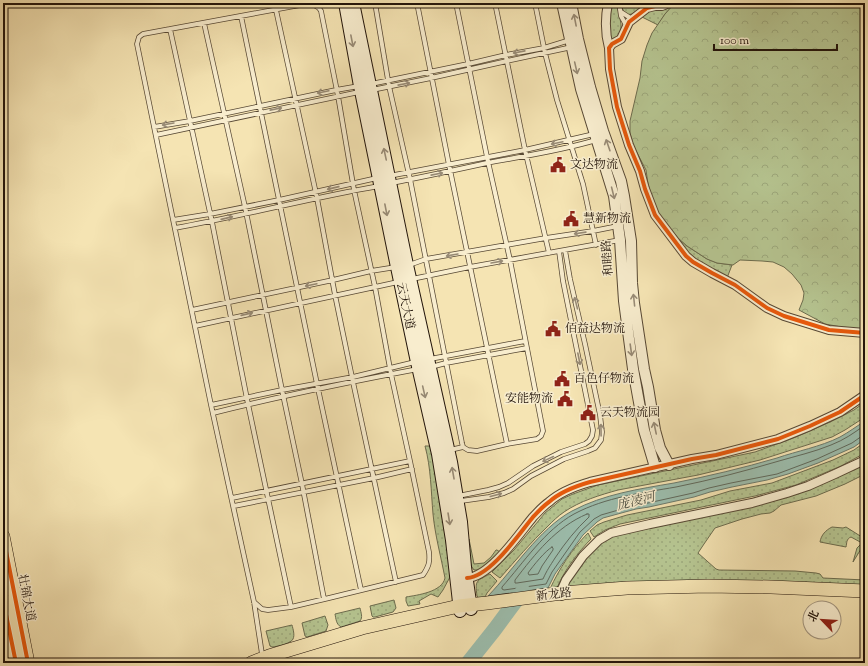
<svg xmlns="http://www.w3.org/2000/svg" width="868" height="666" viewBox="0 0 868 666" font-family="'Sorts Mill Goudy','Noto Serif SC',serif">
<defs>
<pattern id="grass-dots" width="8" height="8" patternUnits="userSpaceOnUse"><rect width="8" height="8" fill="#b6c591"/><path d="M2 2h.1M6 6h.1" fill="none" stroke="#9ca87c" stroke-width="1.8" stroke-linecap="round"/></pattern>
<pattern id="forest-crowns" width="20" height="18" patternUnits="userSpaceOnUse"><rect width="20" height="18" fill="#b6c591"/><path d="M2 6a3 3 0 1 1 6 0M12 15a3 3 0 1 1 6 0" fill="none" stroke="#9ca87c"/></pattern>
</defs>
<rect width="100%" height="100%" fill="#f5e4b3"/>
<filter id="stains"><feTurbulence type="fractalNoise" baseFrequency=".005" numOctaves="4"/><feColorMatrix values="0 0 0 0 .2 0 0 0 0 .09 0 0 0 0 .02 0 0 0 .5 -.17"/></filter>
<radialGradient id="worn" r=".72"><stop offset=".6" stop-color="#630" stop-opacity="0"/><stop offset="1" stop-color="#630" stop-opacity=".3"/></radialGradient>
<path fill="url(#grass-dots)" stroke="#6c6c4e" d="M 609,3 L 617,3 L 621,24 L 621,33 L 615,40 L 611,39 L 609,37 Z
M 621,3 L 643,3 L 647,5 L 630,15 C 624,14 622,9 621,3 Z
M 672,3 L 675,3 L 665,14 L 658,25 L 640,16 L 643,14 Z
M 678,238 L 687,246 L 707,259 L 717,263 L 732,265 L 727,278 L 699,263 L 687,252 Z
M 865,402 L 865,417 L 845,430 L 832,437 L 760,460 L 698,475 L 618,490 C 600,495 580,501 564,512 C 558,516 553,521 548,526 C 531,542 516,560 500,578 L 492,572 L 514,550 L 545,513 L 562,499 L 573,494 L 598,485 L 755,452 L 796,437 L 830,422 L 854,410 Z
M 865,442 L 865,453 L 841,466 L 796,485 L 755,496 L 620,524 L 605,530 L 594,537 L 590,531 L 597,525 L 604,522 L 627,515 L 701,500 L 730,491 L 772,483 L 833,460 L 854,450 Z
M 425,446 L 430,446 L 435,467 L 448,555 L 450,577 L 443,590 L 438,597 L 431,594 L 419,601 L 420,604 L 408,606 L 406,601 L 406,597 C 418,595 442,592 445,578 C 441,557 435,535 433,514 C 431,491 431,468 425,446 Z
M 865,463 L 865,474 L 845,484 L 816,496 L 781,505 L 774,511 L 770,513 L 761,514 L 742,519 L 715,528 L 704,544 L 698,553 L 716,569 L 719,570 L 795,571 L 816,573 L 820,574 L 823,578 L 865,580 L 865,586 L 566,587 L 589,554 L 603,542 L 613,536 L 758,505 L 784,498 L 802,492 L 829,481 Z
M 832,527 L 843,528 L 846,527 L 865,539 L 865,545 L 861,549 L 853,562 L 857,548 L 862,543 L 851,537 C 846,539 847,543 846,547 L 820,542 C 821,535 826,530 832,527 Z
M 588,533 L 591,539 C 579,551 563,572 557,588 L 550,589 C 559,569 572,549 588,533 Z
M 469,539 L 474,564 L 484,563 L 491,557 L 496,550 L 497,550 L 500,552 L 480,570 L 474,570 C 467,562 469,549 469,539 Z
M 490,574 L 497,581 L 487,593 L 485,597 L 479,598 L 477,596 C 475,580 476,581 490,574 Z
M 394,600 L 396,608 L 393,612 L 375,617 L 373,617 L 372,616 L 370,606 Z
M 360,608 C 361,613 363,617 360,621 L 341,627 C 336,624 336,619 335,614 Z
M 325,616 L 328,625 L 326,631 L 307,637 L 305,636 L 302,623 Z
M 292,625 C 293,629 295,635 293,639 C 292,643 276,647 272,647 L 270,646 L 266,631 Z"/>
<path fill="url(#forest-crowns)" stroke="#6c6c4e" d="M 675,3 L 865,3 L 865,329 L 847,328 L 825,324 L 799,310 L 803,300 L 804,293 L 801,285 L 792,274 L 784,267 L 773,262 L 762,261 L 740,260 L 733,265 L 717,263 L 707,259 L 687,246 L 678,238 L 659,215 L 654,204 L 648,184 L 646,170 L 633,145 L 630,133 L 630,121 L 640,78 L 642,61 L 647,45 L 652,33 L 665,14 Z"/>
<path fill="#9cbeae" stroke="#6b7a6c" d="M 865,421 L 865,439 L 854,447 L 818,463 L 788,474 L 767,480 L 732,487 L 710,492 L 694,497 L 649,507 L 636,509 L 603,518 L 597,522 L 583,535 L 555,574 L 548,588 L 488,596 C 514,569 539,529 572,511 C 604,494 639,489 674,483 C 709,476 743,468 777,458 C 797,451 820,447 840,437 C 849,432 857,426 865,421 Z"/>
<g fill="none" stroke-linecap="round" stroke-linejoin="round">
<path stroke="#5f695c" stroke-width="1" d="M 865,425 C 854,433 844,440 831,445 C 814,452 796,456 779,461 C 745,471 711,480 676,487 C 642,493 606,497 574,514 C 545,530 524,562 502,587 L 502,589 L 504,590 L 546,584 L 552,572 L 580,532 L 594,519 L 601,515 L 636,505 L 648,503 L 693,493 L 709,488 L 731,483 L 777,474 L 817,459 L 852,443 L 862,436 L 865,436
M 587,514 L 589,514 L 589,517 C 576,529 565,543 555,558 C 550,566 547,570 543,579 L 517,583 L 515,583 L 515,580 C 535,554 556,527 587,514 Z
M 552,547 L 553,548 L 553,550 L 542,566 L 538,574 L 529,575 L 528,573 C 533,566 545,551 552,547 Z"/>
<path stroke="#9cbeae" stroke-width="15" d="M 468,663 L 495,629 L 523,591"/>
<defs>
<path id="service" d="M 375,3 L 389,86 L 410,179 L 462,443 L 463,447 L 468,450 L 477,451 L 507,444 L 537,439 L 541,436 L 543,431 L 510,260 L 487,157 L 456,3
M 417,3 L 449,165 L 507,444
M 495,3 L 525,150 L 549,253
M 535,3 L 545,53 L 557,100 L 583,184 L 596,245
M 619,3 L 621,16 L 626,25
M 276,10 L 317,198 L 335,295 L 353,382 L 396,582
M 621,12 L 632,19
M 241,16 L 317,384 L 361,590
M 204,23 L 245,207 L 282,390 L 302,484 L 324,599
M 170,29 L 212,222 L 248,404 L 291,607
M 371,84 L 468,64 L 506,55 L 544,48 L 570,40
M 372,90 L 431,78 L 507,61 L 572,47
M 154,127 L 190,121 L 336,90 L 359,86
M 156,135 L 359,92
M 389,176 L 525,150 L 594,134
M 391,183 C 423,177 455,170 487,163 C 523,156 560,151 596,140
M 173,220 L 210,214 L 279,200 L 377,178
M 175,228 C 243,216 310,198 379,186
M 409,265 L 426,259 L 546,238 L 593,231 L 613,227 L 618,225
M 412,279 L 470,267 L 620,240
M 192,310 L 333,280 L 371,271 L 396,267
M 195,326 L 375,287 L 398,282
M 430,359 C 461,353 493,347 525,341
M 431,367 L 446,363 L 527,348
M 211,405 L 282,390 L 353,377 L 415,362
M 213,413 C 281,396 349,382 418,369
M 450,450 L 463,447
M 458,496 L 488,490 L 499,487 L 508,483 L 533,466 L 561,452 L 585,444 L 589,441 L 592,436 L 593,430 L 563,281 L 559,251
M 232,498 L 410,461
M 458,502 L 461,501 L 489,497 L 504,493 L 513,489 L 531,476 L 564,459 L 588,451 L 595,448 L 601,440 L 602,432 L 600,415 L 585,344 L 570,279 L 565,250
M 234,506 L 374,478 L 412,469
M 254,602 L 262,609 L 268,610 L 291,607 L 329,598 L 423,575 C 429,566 430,562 429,552 L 410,461 L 391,374 L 375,287 L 354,190 L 338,96 L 321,11 L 319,8 L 311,3 L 143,34 L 139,37 L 137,44 L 211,405 L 254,602 L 262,654"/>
<path id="minor" d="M 608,3 C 605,18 605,33 609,48
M 669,3 L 662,6 L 655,6 L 647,8 L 629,22 L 621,39 L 612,44 L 609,48 L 610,69 L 617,107 L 629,145 L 640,171 L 645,189 L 655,215 L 686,256 L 693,262 L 712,273 L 735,285 L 767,308 L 784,316 L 829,330 L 865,333
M 467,578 C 490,577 519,534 533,517 C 538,512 543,506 549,502 C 560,492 576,486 590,482 L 692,459 L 716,455 L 778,439 L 810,426 L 840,412 L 865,395
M 562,596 L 562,589 L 566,580 L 583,556 L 599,540 L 611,533 L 650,524 L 752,503 L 787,493 L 808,486 L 835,474 L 865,460"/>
<path id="tertiary" d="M 562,3 L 581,89 L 614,196 L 620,240 L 624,301 L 633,369 L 644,430 L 655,467
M 571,3 L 578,39 L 590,87 L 603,131 L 621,181 L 624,196 L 631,241 L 632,283 L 634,303 L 644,369 L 648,387 L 655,430 L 660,448 L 669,465"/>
<path id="secondary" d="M 345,3 L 360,86 L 397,267 L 417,362 L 438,454 L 452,540 L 460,611
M 353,3 L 407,265 L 451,462 L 461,522 L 465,567 L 471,609"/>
<path id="primary" d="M 3,536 L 28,663
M 3,600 L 16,663
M 251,663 L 269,656 L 362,628 L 459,606 L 487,603 L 562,593 L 627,588 L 708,586 L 771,587 L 865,591"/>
</defs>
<use href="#service" stroke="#574834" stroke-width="5.5"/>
<use href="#minor" stroke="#574834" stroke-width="10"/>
<use href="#tertiary" stroke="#574834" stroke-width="12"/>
<use href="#secondary" stroke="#22140a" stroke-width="14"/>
<use href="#primary" stroke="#22140a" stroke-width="14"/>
<use href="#service" stroke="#f8edce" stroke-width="4"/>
<use href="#minor" stroke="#f8edce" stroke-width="8"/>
<use href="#tertiary" stroke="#f8edce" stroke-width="10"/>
<use href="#secondary" stroke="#f8edce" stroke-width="12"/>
<use href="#primary" stroke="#f5e4b3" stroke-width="13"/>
<defs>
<path id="cycleway" d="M 669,3 L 662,6 L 655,6 L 647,8 L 629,22 L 621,39 L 612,44 L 609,48 L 610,69 L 617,107 L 629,145 L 640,171 L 645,189 L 655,215 L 686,256 L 693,262 L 712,273 L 735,285 L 767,308 L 784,316 L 829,330 L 865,333
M 3,536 L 28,663
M 467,578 C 490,577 519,534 533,517 C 538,512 543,506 549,502 C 560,492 576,486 590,482 L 692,459 L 716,455 L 778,439 L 810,426 L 840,412 L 865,395
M 3,600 L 16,663"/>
</defs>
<use href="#cycleway" stroke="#f8edce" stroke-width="6"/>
<use href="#cycleway" stroke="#e8590c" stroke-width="4"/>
</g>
<defs><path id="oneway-shaft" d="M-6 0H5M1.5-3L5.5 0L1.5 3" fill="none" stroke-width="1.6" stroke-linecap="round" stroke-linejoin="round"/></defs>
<g stroke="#988b76">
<use href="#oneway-shaft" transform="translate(575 20) rotate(-101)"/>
<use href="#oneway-shaft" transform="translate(352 41) rotate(79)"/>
<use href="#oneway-shaft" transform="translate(519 52) rotate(169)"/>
<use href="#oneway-shaft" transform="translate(576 68) rotate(77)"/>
<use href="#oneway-shaft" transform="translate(404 84) rotate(-11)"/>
<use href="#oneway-shaft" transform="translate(323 92) rotate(168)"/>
<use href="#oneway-shaft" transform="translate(276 109) rotate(-11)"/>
<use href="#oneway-shaft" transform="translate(168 124) rotate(170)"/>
<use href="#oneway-shaft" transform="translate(557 143) rotate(168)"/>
<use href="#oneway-shaft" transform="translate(608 145) rotate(-109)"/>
<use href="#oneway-shaft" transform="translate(385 154) rotate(-102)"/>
<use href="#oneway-shaft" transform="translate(437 174) rotate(-11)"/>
<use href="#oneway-shaft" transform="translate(333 188) rotate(167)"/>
<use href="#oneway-shaft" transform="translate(613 193) rotate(76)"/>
<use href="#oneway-shaft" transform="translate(386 210) rotate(79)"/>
<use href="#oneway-shaft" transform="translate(227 218) rotate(-13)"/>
<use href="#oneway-shaft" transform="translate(580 233) rotate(172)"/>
<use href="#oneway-shaft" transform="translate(452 255) rotate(170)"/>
<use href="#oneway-shaft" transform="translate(497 262) rotate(-10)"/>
<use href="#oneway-shaft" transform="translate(311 285) rotate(168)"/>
<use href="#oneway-shaft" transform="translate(634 300) rotate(-96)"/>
<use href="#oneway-shaft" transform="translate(576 303) rotate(-104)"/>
<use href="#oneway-shaft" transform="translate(247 314) rotate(-13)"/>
<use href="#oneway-shaft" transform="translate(631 350) rotate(82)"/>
<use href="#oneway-shaft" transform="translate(579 359) rotate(79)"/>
<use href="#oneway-shaft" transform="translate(424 392) rotate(77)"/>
<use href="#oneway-shaft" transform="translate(655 428) rotate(-102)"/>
<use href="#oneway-shaft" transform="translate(601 430) rotate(-91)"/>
<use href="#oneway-shaft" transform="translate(548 459) rotate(155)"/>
<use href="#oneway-shaft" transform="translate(453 473) rotate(-100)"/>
<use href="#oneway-shaft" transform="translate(496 495) rotate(-15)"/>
<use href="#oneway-shaft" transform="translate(449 519) rotate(81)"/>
</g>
<defs>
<symbol id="civic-bare" viewBox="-9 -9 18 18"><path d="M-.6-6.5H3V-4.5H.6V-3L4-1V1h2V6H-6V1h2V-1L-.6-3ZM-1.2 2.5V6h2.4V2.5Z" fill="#8f2418" stroke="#f8edce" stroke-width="2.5" paint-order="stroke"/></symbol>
</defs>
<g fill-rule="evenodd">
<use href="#civic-bare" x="547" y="154" width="22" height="22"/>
<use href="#civic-bare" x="560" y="208" width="22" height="22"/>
<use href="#civic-bare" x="542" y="318" width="22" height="22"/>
<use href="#civic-bare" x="551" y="368" width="22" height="22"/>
<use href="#civic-bare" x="554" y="388" width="22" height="22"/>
<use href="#civic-bare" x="577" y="402" width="22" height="22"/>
</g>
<g text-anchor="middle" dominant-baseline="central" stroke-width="3" stroke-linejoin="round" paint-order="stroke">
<g font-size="12" fill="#22140a" stroke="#f8edce" text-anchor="start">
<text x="570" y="165">文达物流</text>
<text x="583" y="219">慧新物流</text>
<text x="565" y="329">佰益达物流</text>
<text x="574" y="379">百色仔物流</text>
<text x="553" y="399" text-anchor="end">安能物流</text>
<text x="600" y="413">云天物流园</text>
</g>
<g font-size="12" fill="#22140a" stroke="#f8edce">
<text transform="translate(608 258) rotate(-94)">和睦路</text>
<text transform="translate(405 306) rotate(78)">云天大道</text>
<text transform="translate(554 595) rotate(-7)">新龙路</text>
<text transform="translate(26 598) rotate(79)">壮锦大道</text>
</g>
<g font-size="13" font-style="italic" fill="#4d5043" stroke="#f8edce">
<text transform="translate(636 502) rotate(-14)">庞凌河</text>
</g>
</g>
<rect width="868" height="666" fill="none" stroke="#f5e4b3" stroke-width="16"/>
<rect x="4" y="4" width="860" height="658" fill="none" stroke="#22140a" stroke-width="2"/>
<rect x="8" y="8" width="852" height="650" fill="none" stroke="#22140a"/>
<g transform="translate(822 620) rotate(295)"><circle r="19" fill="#f8edce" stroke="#a29680"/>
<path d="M0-3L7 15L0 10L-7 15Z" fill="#8f2418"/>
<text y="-6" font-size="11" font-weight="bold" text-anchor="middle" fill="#22140a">北</text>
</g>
<path d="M714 44v6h123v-6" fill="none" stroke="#22140a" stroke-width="2"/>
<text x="720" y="44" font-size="12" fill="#22140a" stroke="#f8edce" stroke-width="3" paint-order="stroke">100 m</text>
<rect width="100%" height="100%" filter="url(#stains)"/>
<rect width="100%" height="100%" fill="url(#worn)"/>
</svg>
